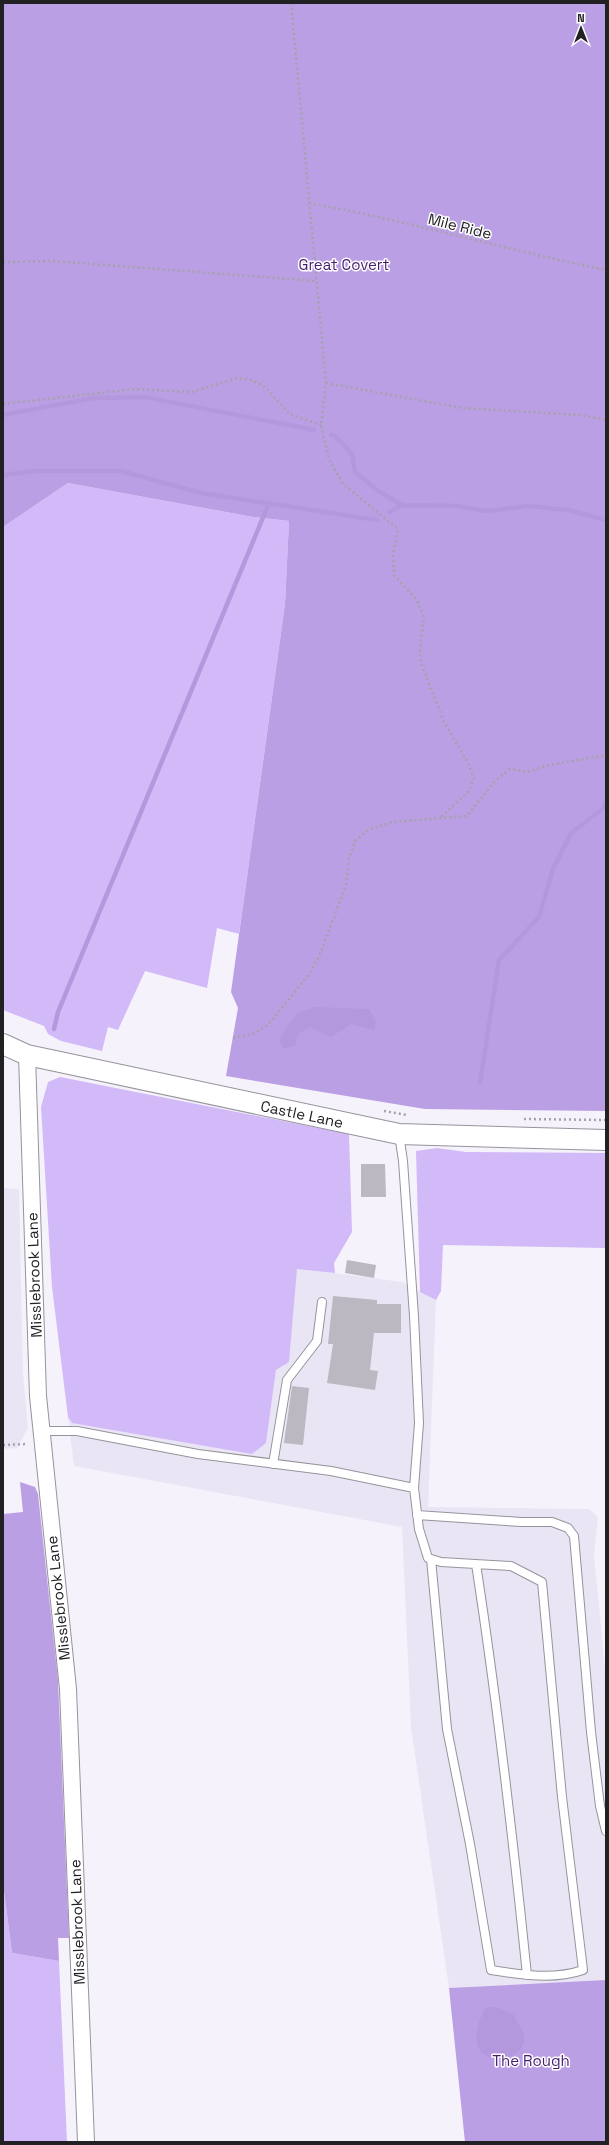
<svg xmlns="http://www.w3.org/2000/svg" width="609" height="2145" viewBox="0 0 609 2145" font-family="'Space Grotesk',sans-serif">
<rect width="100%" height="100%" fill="#f6f2fb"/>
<path fill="#eae5f5" d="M 3,1188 L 19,1189 L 23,1374 L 28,1428 L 17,1448 L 3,1449 Z
M 297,1268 L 402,1282 L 436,1300 L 428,1507 L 589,1509 L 598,1517 L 594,1555 L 606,1679 L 606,1981 L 449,1988 L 411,1727 L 402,1527 L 74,1466 L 68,1417 L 72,1423 L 266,1443 L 276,1370 Z"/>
<path fill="#d2b9f8" d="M 68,483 L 253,517 L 289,521 L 285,604 L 239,934 L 217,928 L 207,988 L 145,971 L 118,1030 L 108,1027 L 102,1051 L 61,1041 L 48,1034 L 44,1026 L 3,1010 L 3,527 Z
M 60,1077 L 349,1134 L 352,1232 L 334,1263 L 335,1273 L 297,1269 L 289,1362 L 276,1370 L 266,1443 L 252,1454 L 72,1423 L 68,1417 L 52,1287 L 41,1107 L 48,1082 Z
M 437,1148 L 466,1152 L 606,1153 L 606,1248 L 443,1245 L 441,1291 L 436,1300 L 420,1292 L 416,1151 Z
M 3,1885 L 12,1953 L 59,1961 L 67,2142 L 3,2142 Z"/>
<path fill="#bb9fe5" d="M 3,3 L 606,3 L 606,1111 L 425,1109 L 226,1076 L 238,1008 L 231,992 L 285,604 L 289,521 L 253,517 L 68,483 L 3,527 Z
M 20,1482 L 35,1487 L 38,1494 L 58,1680 L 69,1938 L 58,1938 L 59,1961 L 12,1953 L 3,1884 L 3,1514 L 23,1512 Z
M 606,1980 L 606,2142 L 465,2142 L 449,1988 Z"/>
<path fill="#b498de" d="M 315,1007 L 369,1009 L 376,1021 L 374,1030 L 351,1024 L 331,1037 L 310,1027 L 298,1034 L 295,1046 L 283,1049 L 279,1039 L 296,1014 Z
M 491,2007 L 497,2007 L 513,2014 C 516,2021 523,2028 524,2036 C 528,2068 451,2072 485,2009 Z"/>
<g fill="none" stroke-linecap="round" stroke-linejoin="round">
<path stroke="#b498de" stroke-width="4.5" d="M 3,415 L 93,398 L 145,397 L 314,430
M 331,435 L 335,436 L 352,454 L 355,472 L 377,490 L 402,505
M 3,475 L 35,471 L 121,471 L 201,493 L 377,520
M 390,512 L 402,505 L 456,506 L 487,511 L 529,506 L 568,510 L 606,520
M 54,1029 L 58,1012 L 269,503
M 480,1083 L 499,960 L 539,917 L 553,869 L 571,833 L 604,808 L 606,802"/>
</g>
<path fill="#bbb8c1" d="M 361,1164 L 385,1164 L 386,1197 L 361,1197 Z
M 347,1260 L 376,1265 L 374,1278 L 345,1273 Z
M 333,1296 L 377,1300 L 377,1304 L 401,1304 L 401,1333 L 374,1333 L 370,1370 L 378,1371 L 375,1390 L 327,1383 L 333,1344 L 328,1344 Z
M 292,1386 L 309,1388 L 303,1445 L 284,1443 Z"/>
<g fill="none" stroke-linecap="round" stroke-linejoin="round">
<defs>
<path id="service" d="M 399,1134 L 403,1161 L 414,1316 L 419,1423 L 414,1488
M 42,1431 L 77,1431 L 198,1454 L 331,1471 L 414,1488 L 419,1529 L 428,1558 L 441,1562 L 511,1566 L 542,1582 L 562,1797 L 583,1970 C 554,1980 522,1975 491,1970 L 470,1844 L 447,1729 L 431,1559
M 273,1464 L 287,1380 L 317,1341 L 322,1302
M 417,1515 L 521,1522 L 552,1522 L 568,1528 L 574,1536 L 591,1732 L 600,1806 L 606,1831
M 476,1564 C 497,1701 513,1838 527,1975"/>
<path id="minor" d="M 27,1055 L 38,1396 L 68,1689 L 86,2142"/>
<path id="tertiary" d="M 3,1044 L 27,1055 L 399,1134 L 606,1140"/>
</defs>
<use href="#service" stroke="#96939c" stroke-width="10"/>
<use href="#minor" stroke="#96939c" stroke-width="18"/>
<use href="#tertiary" stroke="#96939c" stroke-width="22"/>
<path stroke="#a5a2a9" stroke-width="2.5" stroke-dasharray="2 3" stroke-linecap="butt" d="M 291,3 L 326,383 L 321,426 L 329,459 L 343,484 L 398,529 L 393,555 L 394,575 L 416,599 L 424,617 L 420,650 L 421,663 L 444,722 L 468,763 L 474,779 L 468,792 L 441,817
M 309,203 C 409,221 507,250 606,270
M 3,262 L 53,261 L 316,281
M 326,383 L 462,408 L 580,415 L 606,420
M 3,404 L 136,389 L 192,392 L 237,378 L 252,380 L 265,387 L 290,414 L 321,425
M 233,1038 L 253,1034 L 268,1025 L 307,977 L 319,957 L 346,885 L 349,859 L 355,841 L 368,830 L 392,822 L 467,816 L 495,781 L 510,769 L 527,772 L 545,766 L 606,755
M 384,1111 L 407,1115
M 524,1119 L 606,1120
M 3,1445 L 28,1444"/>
<use href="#service" stroke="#fff" stroke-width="8"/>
<use href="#minor" stroke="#fff" stroke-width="16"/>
<use href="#tertiary" stroke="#fff" stroke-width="20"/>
</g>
<g text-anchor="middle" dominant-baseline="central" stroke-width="3" stroke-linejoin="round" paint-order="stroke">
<g font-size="15" fill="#212023" stroke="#fff">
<text transform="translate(460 226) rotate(14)">Mile Ride</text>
<text transform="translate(302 1114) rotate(12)">Castle Lane</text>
<text transform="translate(34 1275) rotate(-92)">Misslebrook Lane</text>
<text transform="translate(58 1598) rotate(-96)">Misslebrook Lane</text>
<text transform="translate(77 1922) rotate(-92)">Misslebrook Lane</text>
</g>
<g font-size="15" fill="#451d6e" stroke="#fff">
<text x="344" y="264">Great Covert</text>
<text x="531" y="2060">The Rough</text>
</g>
</g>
<rect width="609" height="2145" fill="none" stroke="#212023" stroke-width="8"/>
<g transform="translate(581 28)" stroke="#ffffff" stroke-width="3" paint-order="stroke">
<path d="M0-3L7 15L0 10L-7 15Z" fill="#212023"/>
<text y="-6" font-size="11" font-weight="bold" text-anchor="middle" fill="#212023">N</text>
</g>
</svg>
